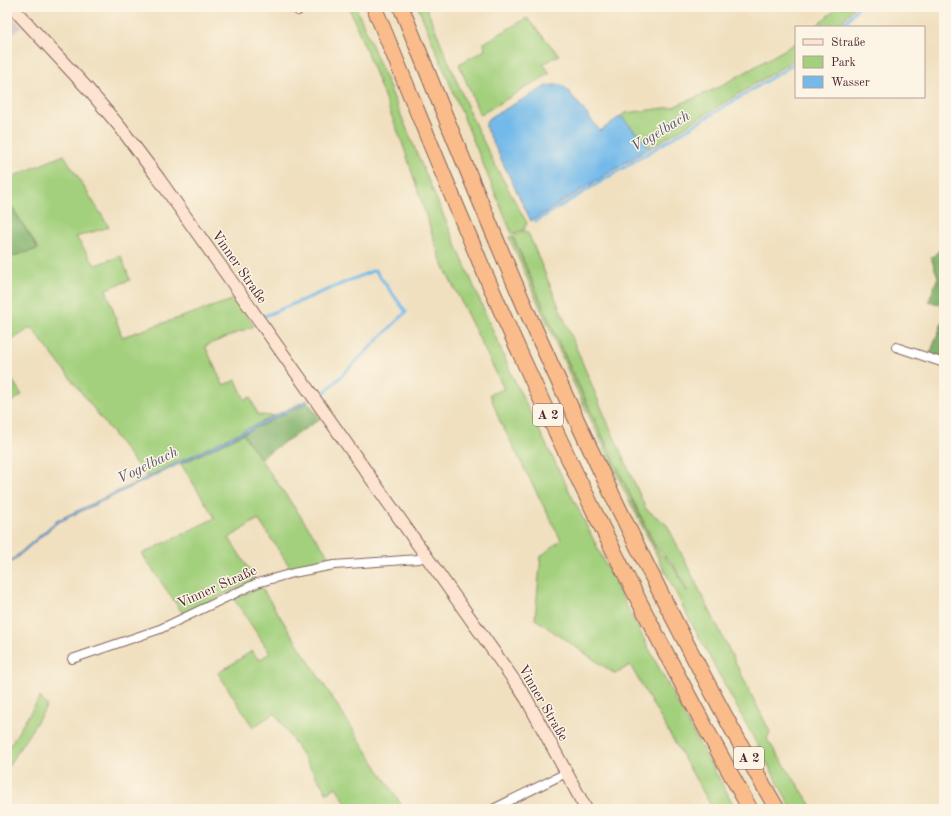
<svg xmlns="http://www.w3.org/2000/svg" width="951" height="816" viewBox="0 0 951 816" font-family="'Old Standard TT',serif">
<rect width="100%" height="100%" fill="#fcf5e5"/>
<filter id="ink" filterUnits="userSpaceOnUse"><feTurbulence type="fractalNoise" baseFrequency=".025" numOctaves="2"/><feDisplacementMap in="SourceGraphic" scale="8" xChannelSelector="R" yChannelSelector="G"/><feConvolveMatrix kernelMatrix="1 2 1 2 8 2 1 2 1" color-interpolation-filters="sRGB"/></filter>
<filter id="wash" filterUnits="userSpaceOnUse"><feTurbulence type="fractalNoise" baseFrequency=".012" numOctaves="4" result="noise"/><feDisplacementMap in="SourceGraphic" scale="16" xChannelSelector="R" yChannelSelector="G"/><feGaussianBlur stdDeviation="0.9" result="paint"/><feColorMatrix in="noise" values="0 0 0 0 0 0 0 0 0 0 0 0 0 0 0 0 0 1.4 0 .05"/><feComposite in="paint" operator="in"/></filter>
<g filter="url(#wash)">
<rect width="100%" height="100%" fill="#f0e0c0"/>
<path fill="#d2bec4" d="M 7,11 L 22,27 L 7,38 Z"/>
<path fill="#a3d07d" stroke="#767854" d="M 349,7 L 356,7 L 418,156 L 514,380 L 626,605 L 689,725 L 736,809 L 713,809 L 630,665 L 615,674 L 535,619 L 541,556 L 561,540 L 499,419 L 490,394 L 504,389 L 441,261 L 403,145 Z
M 418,7 L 426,7 L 472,118 L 496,167 L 527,223 L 524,229 L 512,234 Z
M 838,7 L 854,7 L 838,27 L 815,27 Z
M 527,18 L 559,55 L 543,64 L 550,73 L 480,115 L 459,64 L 485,50 L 484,43 Z
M 796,43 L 796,59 L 650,148 L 621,116 L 625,113 L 673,107 L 713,90 L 751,69 Z
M 64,155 L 109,227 L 76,237 L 95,265 L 121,256 L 130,280 L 106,289 L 122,337 L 235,299 L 254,326 L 205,346 L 223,385 L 236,380 L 245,400 L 250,397 L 258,415 L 276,416 L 147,478 L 31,327 L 7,344 L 7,258 L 38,248 L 7,199 L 7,179 Z
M 525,230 L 529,235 L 603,412 L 646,509 L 667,525 L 770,732 L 767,739 L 814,809 L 792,809 L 686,613 L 623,488 L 573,382 L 509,237 L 512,236 L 569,367 L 651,540 L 655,548 L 673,566 L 688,593 L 674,565 L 656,547 L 627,488 L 556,336 L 513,236 Z
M 7,372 L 22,395 L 7,405 Z
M 243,434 L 332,561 L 292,570 L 258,519 L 229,538 L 256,580 L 183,614 L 142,554 L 215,518 L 181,464 Z
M 261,587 L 404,809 L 350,809 L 336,787 L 327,793 L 275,713 L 253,727 L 218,673 L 252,651 L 259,660 L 270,653 L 234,599 Z
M 40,697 L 47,706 L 7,768 L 7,750 Z"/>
<path fill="#82b26c" stroke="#66684c" d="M 7,199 L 38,249 L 7,258 Z
M 944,246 L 944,306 L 929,301 L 938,277 L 931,258 Z
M 944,318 L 944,358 L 930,354 Z
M 308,402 L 320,419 L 260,458 L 243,434 Z"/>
<path fill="#73baea" stroke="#5e6c8a" d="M 553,85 L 562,85 L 570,93 L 600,131 L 621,116 L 650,148 L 531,221 L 486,128 L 486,123 L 489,118 L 547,86 Z
M 307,400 L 308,402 L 57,523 L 7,566 L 7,564 L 56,521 Z"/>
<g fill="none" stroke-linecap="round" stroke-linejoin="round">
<path stroke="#73baea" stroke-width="3" d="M 842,27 L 858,7
M 536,221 L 796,63
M 262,317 L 375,270 L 406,312
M 321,396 L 406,312"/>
</g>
</g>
<g filter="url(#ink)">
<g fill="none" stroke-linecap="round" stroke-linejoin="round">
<defs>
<path id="street" d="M 296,7 L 298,11
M 896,347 L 944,363
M 72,659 L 160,629 L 257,583 L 293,573 L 334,565 L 419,559 L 426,557
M 493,809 L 566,773"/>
<path id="secondary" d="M 12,7 L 88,89 L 120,127 L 159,179 L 516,683 L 526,698 L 586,809"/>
<path id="highway" d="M 374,7 C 424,126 471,247 525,364 C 593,516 669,663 750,809
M 401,7 C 443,110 484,214 529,316 C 604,483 685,650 777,809"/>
</defs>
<use href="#street" stroke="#84635f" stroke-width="10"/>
<use href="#secondary" stroke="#84635f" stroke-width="14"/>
<use href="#highway" stroke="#84635f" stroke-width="17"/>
<use href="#street" stroke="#fff" stroke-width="8"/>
<use href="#secondary" stroke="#fde4d0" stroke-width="12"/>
<use href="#highway" stroke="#f9bc8a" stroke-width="15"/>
</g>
</g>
<g text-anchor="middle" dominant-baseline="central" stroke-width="3" stroke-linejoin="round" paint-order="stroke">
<g fill="#fcf5e5" stroke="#7f5f63" stroke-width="1">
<rect x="533" y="404" width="30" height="22" rx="3"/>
<rect x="734" y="747" width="30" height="22" rx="3"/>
</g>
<g font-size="13" font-weight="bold" fill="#4a1f2b">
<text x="548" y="415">A 2</text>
<text x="749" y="758">A 2</text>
</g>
<g font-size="14" fill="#4a1f2b" stroke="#fcf5e5">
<text transform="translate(239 267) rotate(55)">Vinner Straße</text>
<text transform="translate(217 587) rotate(-24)">Vinner Straße</text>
<text transform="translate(543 703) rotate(60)">Vinner Straße</text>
</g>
<g font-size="15" font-style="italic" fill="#58556e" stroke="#fcf5e5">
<text transform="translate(661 132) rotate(-31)">Vogelbach</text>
<text transform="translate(148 466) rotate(-26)">Vogelbach</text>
</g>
</g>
<rect width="951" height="816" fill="none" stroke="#fcf5e5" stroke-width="24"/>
<rect x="795" y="26" width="130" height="72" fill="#fcf5e5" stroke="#b59f9b"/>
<rect x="803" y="39" width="20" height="6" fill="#fde4d0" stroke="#b59f9b"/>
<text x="831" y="46" font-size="12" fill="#4a1f2b">Straße</text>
<rect x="803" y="56" width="20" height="12" fill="#a3d07d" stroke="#b59f9b"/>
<text x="831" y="66" font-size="12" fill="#4a1f2b">Park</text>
<rect x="803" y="76" width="20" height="12" fill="#73baea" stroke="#b59f9b"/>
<text x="831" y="86" font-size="12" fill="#4a1f2b">Wasser</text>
</svg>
